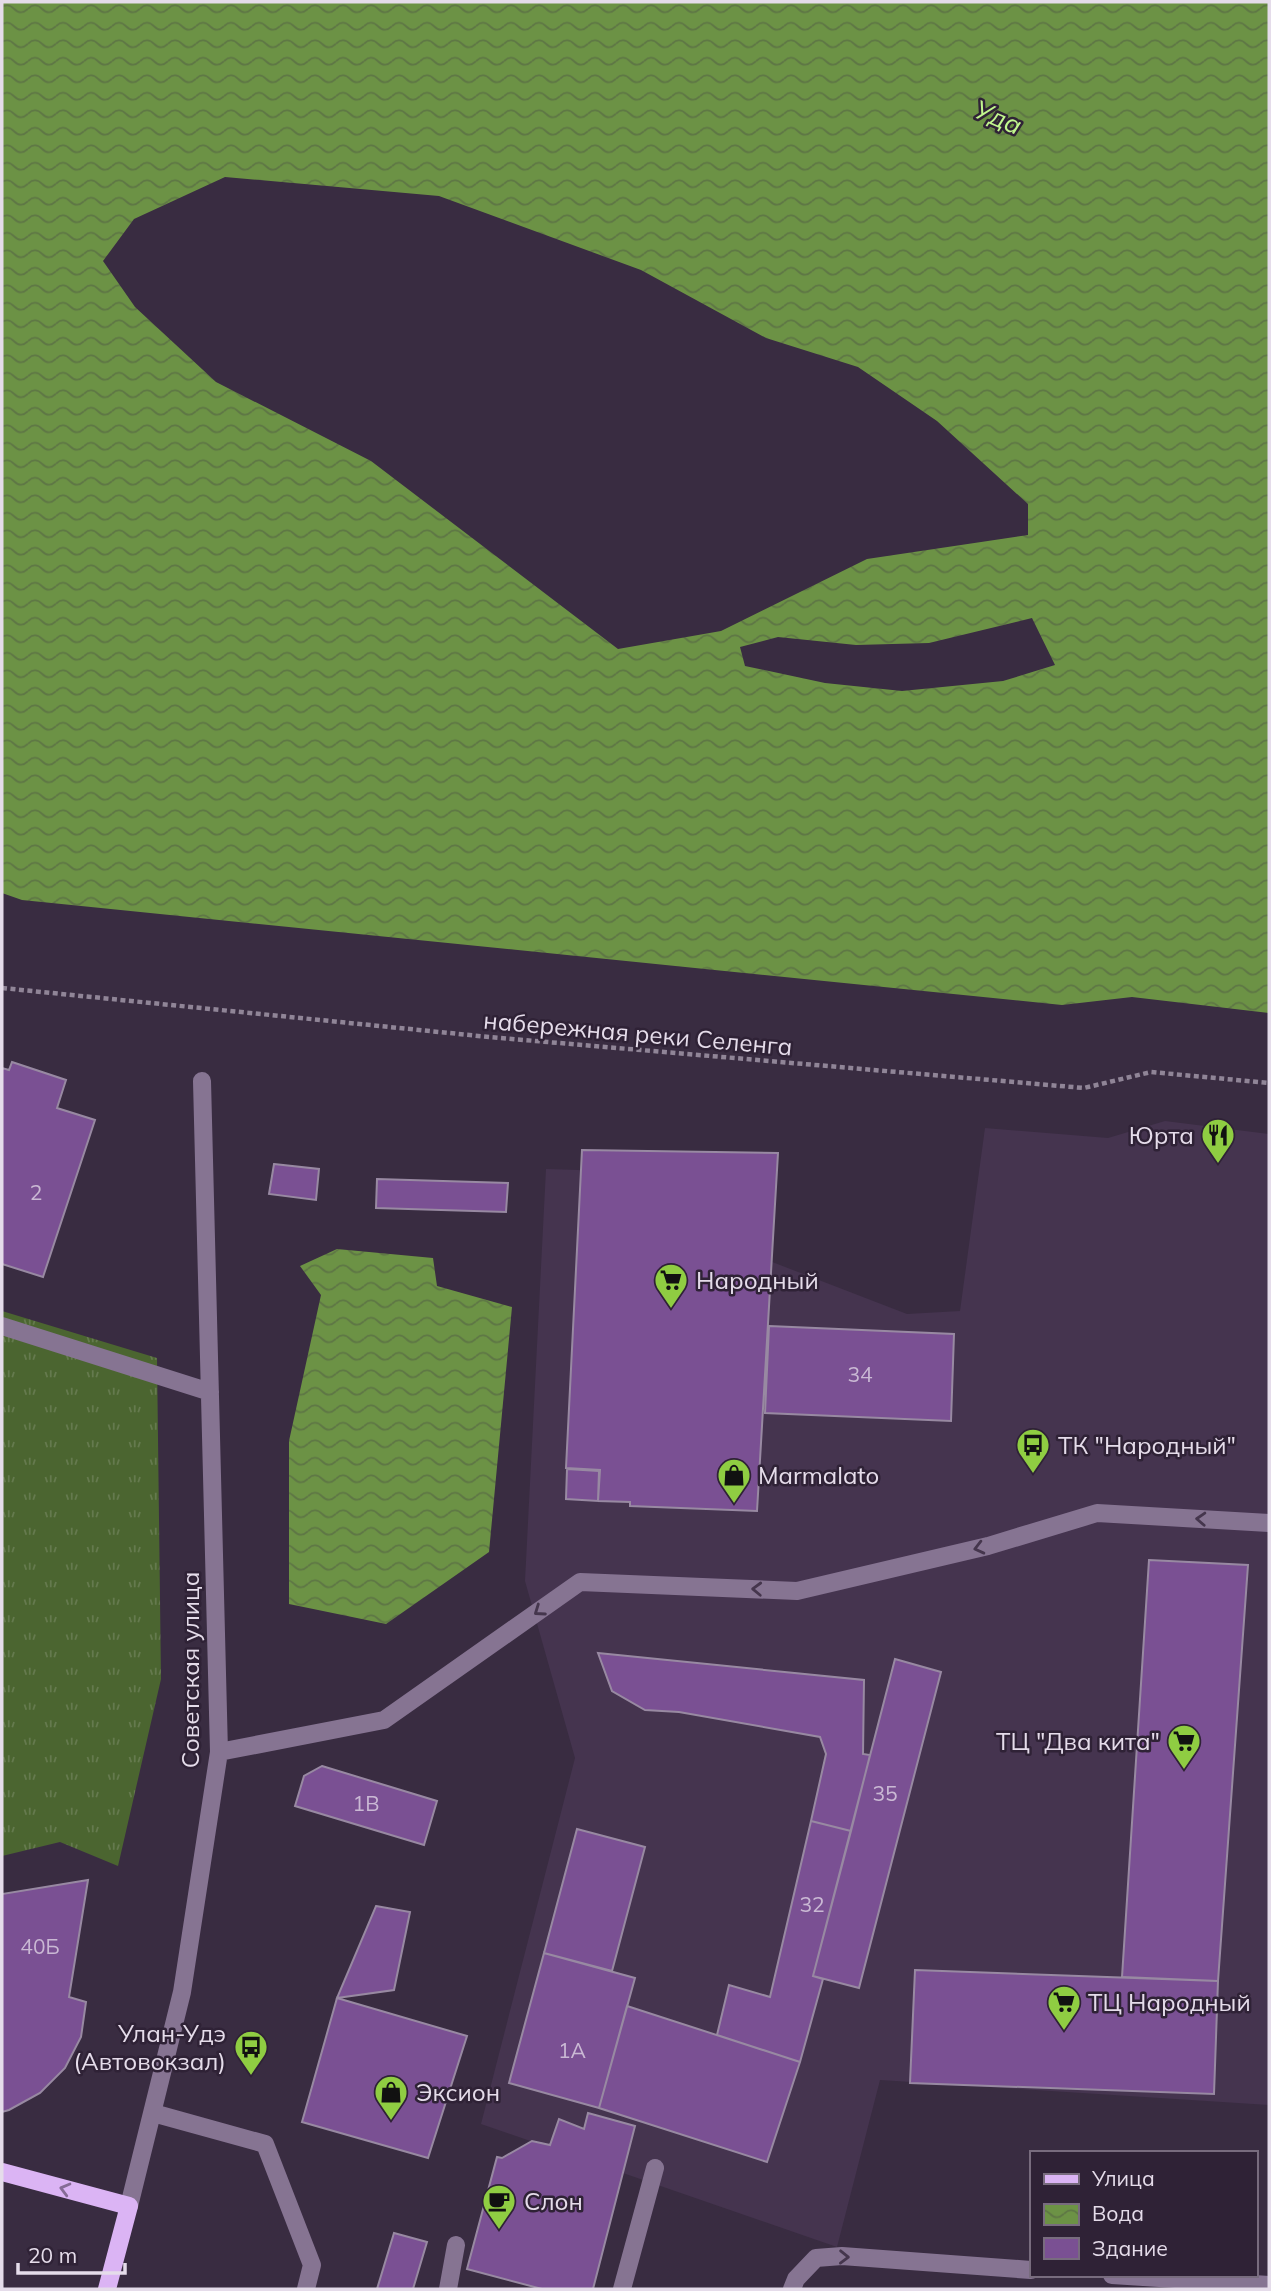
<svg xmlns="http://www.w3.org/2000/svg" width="1271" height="2291" viewBox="0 0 1271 2291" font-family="Mulish,sans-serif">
<defs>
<pattern id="grass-tufts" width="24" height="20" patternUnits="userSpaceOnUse" patternTransform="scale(1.75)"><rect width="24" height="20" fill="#4b6530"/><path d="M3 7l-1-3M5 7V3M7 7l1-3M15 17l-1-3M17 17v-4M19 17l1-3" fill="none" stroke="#657a4e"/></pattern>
<pattern id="water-waves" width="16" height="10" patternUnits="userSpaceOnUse" patternTransform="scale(1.75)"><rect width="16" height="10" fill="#6c9245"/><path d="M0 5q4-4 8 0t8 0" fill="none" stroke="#5e7645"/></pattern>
</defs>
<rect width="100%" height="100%" fill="#392c41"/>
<path fill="#45344f" d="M 1165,1121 L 1269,1134 L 1269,2105 L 880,2080 L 837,2247 L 481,2124 L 575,1758 L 525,1581 L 546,1169 L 769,1176 L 767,1260 L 907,1314 L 960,1311 L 985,1128 L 1108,1138 Z"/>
<path fill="url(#grass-tufts)" d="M 2,1311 L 157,1358 L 161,1679 L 118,1866 L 60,1842 L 2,1856 Z"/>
<path fill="url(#water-waves)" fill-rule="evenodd" d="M 2,2 L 1269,2 L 1269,1013 L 1132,997 L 1062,1005 L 22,900 L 2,893 ZM 225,177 L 439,196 L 641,270 L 766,338 L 858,367 L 937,421 L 1028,504 L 1028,535 L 867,559 L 721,631 L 618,649 L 371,461 L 216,382 L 135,307 L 103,261 L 134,219 ZM 1032,618 L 1055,665 L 1003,681 L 902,691 L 825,683 L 745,666 L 740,647 L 778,637 L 856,645 L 929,643 Z
M 337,1249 L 433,1258 L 437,1286 L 512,1307 L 489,1552 L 386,1624 L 289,1604 L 289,1441 L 321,1295 L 300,1266 Z"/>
<path fill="#7a5093" stroke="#9889a2" stroke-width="2" d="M 12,1062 L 66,1080 L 57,1108 L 95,1120 L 43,1277 L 2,1264 L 2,1068 L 9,1070 Z
M 582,1150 L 778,1153 L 757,1511 L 630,1506 L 630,1502 L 598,1501 L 600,1470 L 566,1468 Z
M 274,1164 L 319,1169 L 316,1200 L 269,1194 Z
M 377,1179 L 508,1183 L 506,1212 L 376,1208 Z
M 769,1326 L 954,1334 L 951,1421 L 765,1413 Z
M 567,1469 L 599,1471 L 598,1501 L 566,1499 Z
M 1149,1560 L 1248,1565 L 1218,1981 L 1122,1977 Z
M 598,1653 L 864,1680 L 863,1754 L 870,1755 L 851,1831 L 811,1821 L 826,1754 L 820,1737 L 679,1712 L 645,1710 L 612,1691 Z
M 895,1659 L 941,1672 L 859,1988 L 813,1976 Z
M 322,1766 L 437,1801 L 424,1845 L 295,1806 L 304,1776 Z
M 811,1821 L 851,1831 L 813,1976 L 823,1979 L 800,2062 L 717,2035 L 729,1985 L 770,1997 Z
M 577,1829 L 645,1847 L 612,1971 L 544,1953 Z
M 88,1880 L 69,1997 L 86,2002 L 81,2037 L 65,2068 L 40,2093 L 9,2110 L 2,2112 L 2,1894 Z
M 376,1906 L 410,1912 L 394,1990 L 337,1998 Z
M 544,1953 L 635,1978 L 599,2108 L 509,2083 Z
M 915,1970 L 1218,1981 L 1214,2094 L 910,2083 Z
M 337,1998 L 467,2036 L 428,2158 L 302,2122 Z
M 627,2006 L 800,2062 L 767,2162 L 599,2108 Z
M 588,2113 L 635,2126 L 593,2289 L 542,2289 L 467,2269 L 497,2157 L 502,2158 L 532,2141 L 550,2145 L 559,2119 L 584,2129 Z
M 394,2233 L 427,2242 L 413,2289 L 377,2289 Z"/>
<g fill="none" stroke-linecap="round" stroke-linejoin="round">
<path stroke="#908597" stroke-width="4.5" stroke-dasharray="5 3.5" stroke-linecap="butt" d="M 2,988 L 489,1037 L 1084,1088 L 1151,1072 L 1269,1083"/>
<path stroke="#867492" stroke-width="18" d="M 2,1326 L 210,1392
M 219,1752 L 384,1720 L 580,1582 L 797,1591 L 988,1546 L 1097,1513 L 1269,1523
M 153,2113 L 265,2144 L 312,2265 L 306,2289
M 129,2206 L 182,1992 L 219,1752 L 202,1081
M 1112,2275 L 1269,2285
M 448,2289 L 456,2245
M 622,2289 L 655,2168
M 792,2289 L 796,2279 L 816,2258 L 842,2256 L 1031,2270"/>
<path stroke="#dbb4f4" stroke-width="18" d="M 2,2172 L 129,2206 L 107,2289"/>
</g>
<defs><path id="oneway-chevron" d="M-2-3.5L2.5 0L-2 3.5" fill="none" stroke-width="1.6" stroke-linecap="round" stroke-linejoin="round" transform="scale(1.75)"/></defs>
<g stroke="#45364d">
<use href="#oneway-chevron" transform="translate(1201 1519) rotate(-177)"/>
<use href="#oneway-chevron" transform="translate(979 1548) rotate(166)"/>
<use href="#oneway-chevron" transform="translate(757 1589) rotate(-178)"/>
<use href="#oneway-chevron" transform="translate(539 1611) rotate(145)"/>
<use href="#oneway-chevron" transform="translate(844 2257) rotate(1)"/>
</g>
<use stroke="#856b95" href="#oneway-chevron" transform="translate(65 2189) rotate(-165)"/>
<defs>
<symbol id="restaurant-pin" viewBox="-11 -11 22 30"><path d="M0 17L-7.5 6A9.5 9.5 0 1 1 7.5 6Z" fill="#8fcd42" stroke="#2f2236"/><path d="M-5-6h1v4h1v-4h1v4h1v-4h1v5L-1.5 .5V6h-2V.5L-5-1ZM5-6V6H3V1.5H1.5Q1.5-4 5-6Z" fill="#111"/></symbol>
<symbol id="supermarket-pin" viewBox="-11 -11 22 30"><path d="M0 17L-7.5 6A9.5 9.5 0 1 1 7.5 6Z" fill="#8fcd42" stroke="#2f2236"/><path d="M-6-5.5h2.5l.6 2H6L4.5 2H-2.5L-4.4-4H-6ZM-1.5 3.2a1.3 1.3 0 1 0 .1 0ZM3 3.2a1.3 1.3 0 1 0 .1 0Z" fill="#111"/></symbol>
<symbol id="bus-pin" viewBox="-11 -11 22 30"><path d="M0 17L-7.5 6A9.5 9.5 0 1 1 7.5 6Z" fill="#8fcd42" stroke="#2f2236"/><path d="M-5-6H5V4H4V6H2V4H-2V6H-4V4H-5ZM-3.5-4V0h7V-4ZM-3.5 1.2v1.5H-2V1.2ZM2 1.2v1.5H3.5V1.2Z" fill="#111"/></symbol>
<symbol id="shop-pin" viewBox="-11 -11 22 30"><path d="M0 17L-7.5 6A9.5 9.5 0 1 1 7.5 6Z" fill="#8fcd42" stroke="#2f2236"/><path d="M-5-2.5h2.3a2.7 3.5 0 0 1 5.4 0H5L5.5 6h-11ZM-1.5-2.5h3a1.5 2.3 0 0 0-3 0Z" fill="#111"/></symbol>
<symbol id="cafe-pin" viewBox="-11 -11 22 30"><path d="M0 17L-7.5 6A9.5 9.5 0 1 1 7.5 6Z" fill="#8fcd42" stroke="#2f2236"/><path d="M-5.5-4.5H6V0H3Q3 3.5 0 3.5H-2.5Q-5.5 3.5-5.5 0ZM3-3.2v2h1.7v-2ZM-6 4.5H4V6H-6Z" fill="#111"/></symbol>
</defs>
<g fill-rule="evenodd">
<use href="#restaurant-pin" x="1199" y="1116" width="38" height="52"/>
<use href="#supermarket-pin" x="652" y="1261" width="38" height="52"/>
<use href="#bus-pin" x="1014" y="1426" width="38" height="52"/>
<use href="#shop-pin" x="715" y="1456" width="38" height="52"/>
<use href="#supermarket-pin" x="1165" y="1722" width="38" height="52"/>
<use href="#supermarket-pin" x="1045" y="1983" width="38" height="52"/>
<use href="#bus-pin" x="232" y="2028" width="38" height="52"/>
<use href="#shop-pin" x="372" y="2073" width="38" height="52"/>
<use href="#cafe-pin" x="480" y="2182" width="38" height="52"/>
</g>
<g text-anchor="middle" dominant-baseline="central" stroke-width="5" stroke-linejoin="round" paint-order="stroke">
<g font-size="21" fill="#cab9d4">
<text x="36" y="1192">2</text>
<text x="860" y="1374">34</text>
<text x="885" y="1793">35</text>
<text x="366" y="1803">1В</text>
<text x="812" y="1904">32</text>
<text x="40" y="1946">40Б</text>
<text x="572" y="2050">1А</text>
</g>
<g font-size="24" fill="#e5dcea" stroke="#2f2236">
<text transform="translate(638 1033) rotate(5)">набережная реки Селенга</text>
<text transform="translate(190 1670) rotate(-90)">Советская улица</text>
</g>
<g font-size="24" fill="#e5dcea" stroke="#2f2236" text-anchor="start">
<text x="1194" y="1135" text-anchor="end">Юрта</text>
<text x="696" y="1280">Народный</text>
<text x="1058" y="1445">ТК "Народный"</text>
<text x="758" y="1475">Marmalato</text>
<text x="1160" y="1741" text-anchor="end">ТЦ "Два кита"</text>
<text x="1088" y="2002">ТЦ Народный</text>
<text x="226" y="2033" text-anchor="end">Улан-Удэ<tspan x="226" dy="28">(Автовокзал)</tspan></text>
<text x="416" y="2092">Эксион</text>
<text x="524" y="2201">Слон</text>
</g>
<g font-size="26" font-style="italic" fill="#c2f78e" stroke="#2f2236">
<text transform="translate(998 117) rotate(23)">Уда</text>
</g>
</g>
<rect width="1271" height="2291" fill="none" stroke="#e5dcea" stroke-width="7"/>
<rect x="1030" y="2151" width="228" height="126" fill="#2f2236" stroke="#786c7e" stroke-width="2"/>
<rect x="1044" y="2174" width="35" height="10" fill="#dbb4f4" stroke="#786c7e" stroke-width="2"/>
<text x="1092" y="2186" font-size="21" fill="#e5dcea">Улица</text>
<rect x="1044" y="2204" width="35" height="21" fill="url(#water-waves)" stroke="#786c7e" stroke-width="2"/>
<text x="1092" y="2221" font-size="21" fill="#e5dcea">Вода</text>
<rect x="1044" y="2238" width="35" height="21" fill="#7a5093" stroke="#786c7e" stroke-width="2"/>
<text x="1092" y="2256" font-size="21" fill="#e5dcea">Здание</text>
<path d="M18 2263v10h107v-10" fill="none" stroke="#e5dcea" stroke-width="3.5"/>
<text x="28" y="2263" font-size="21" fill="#e5dcea" stroke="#2f2236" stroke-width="5" paint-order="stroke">20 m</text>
</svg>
